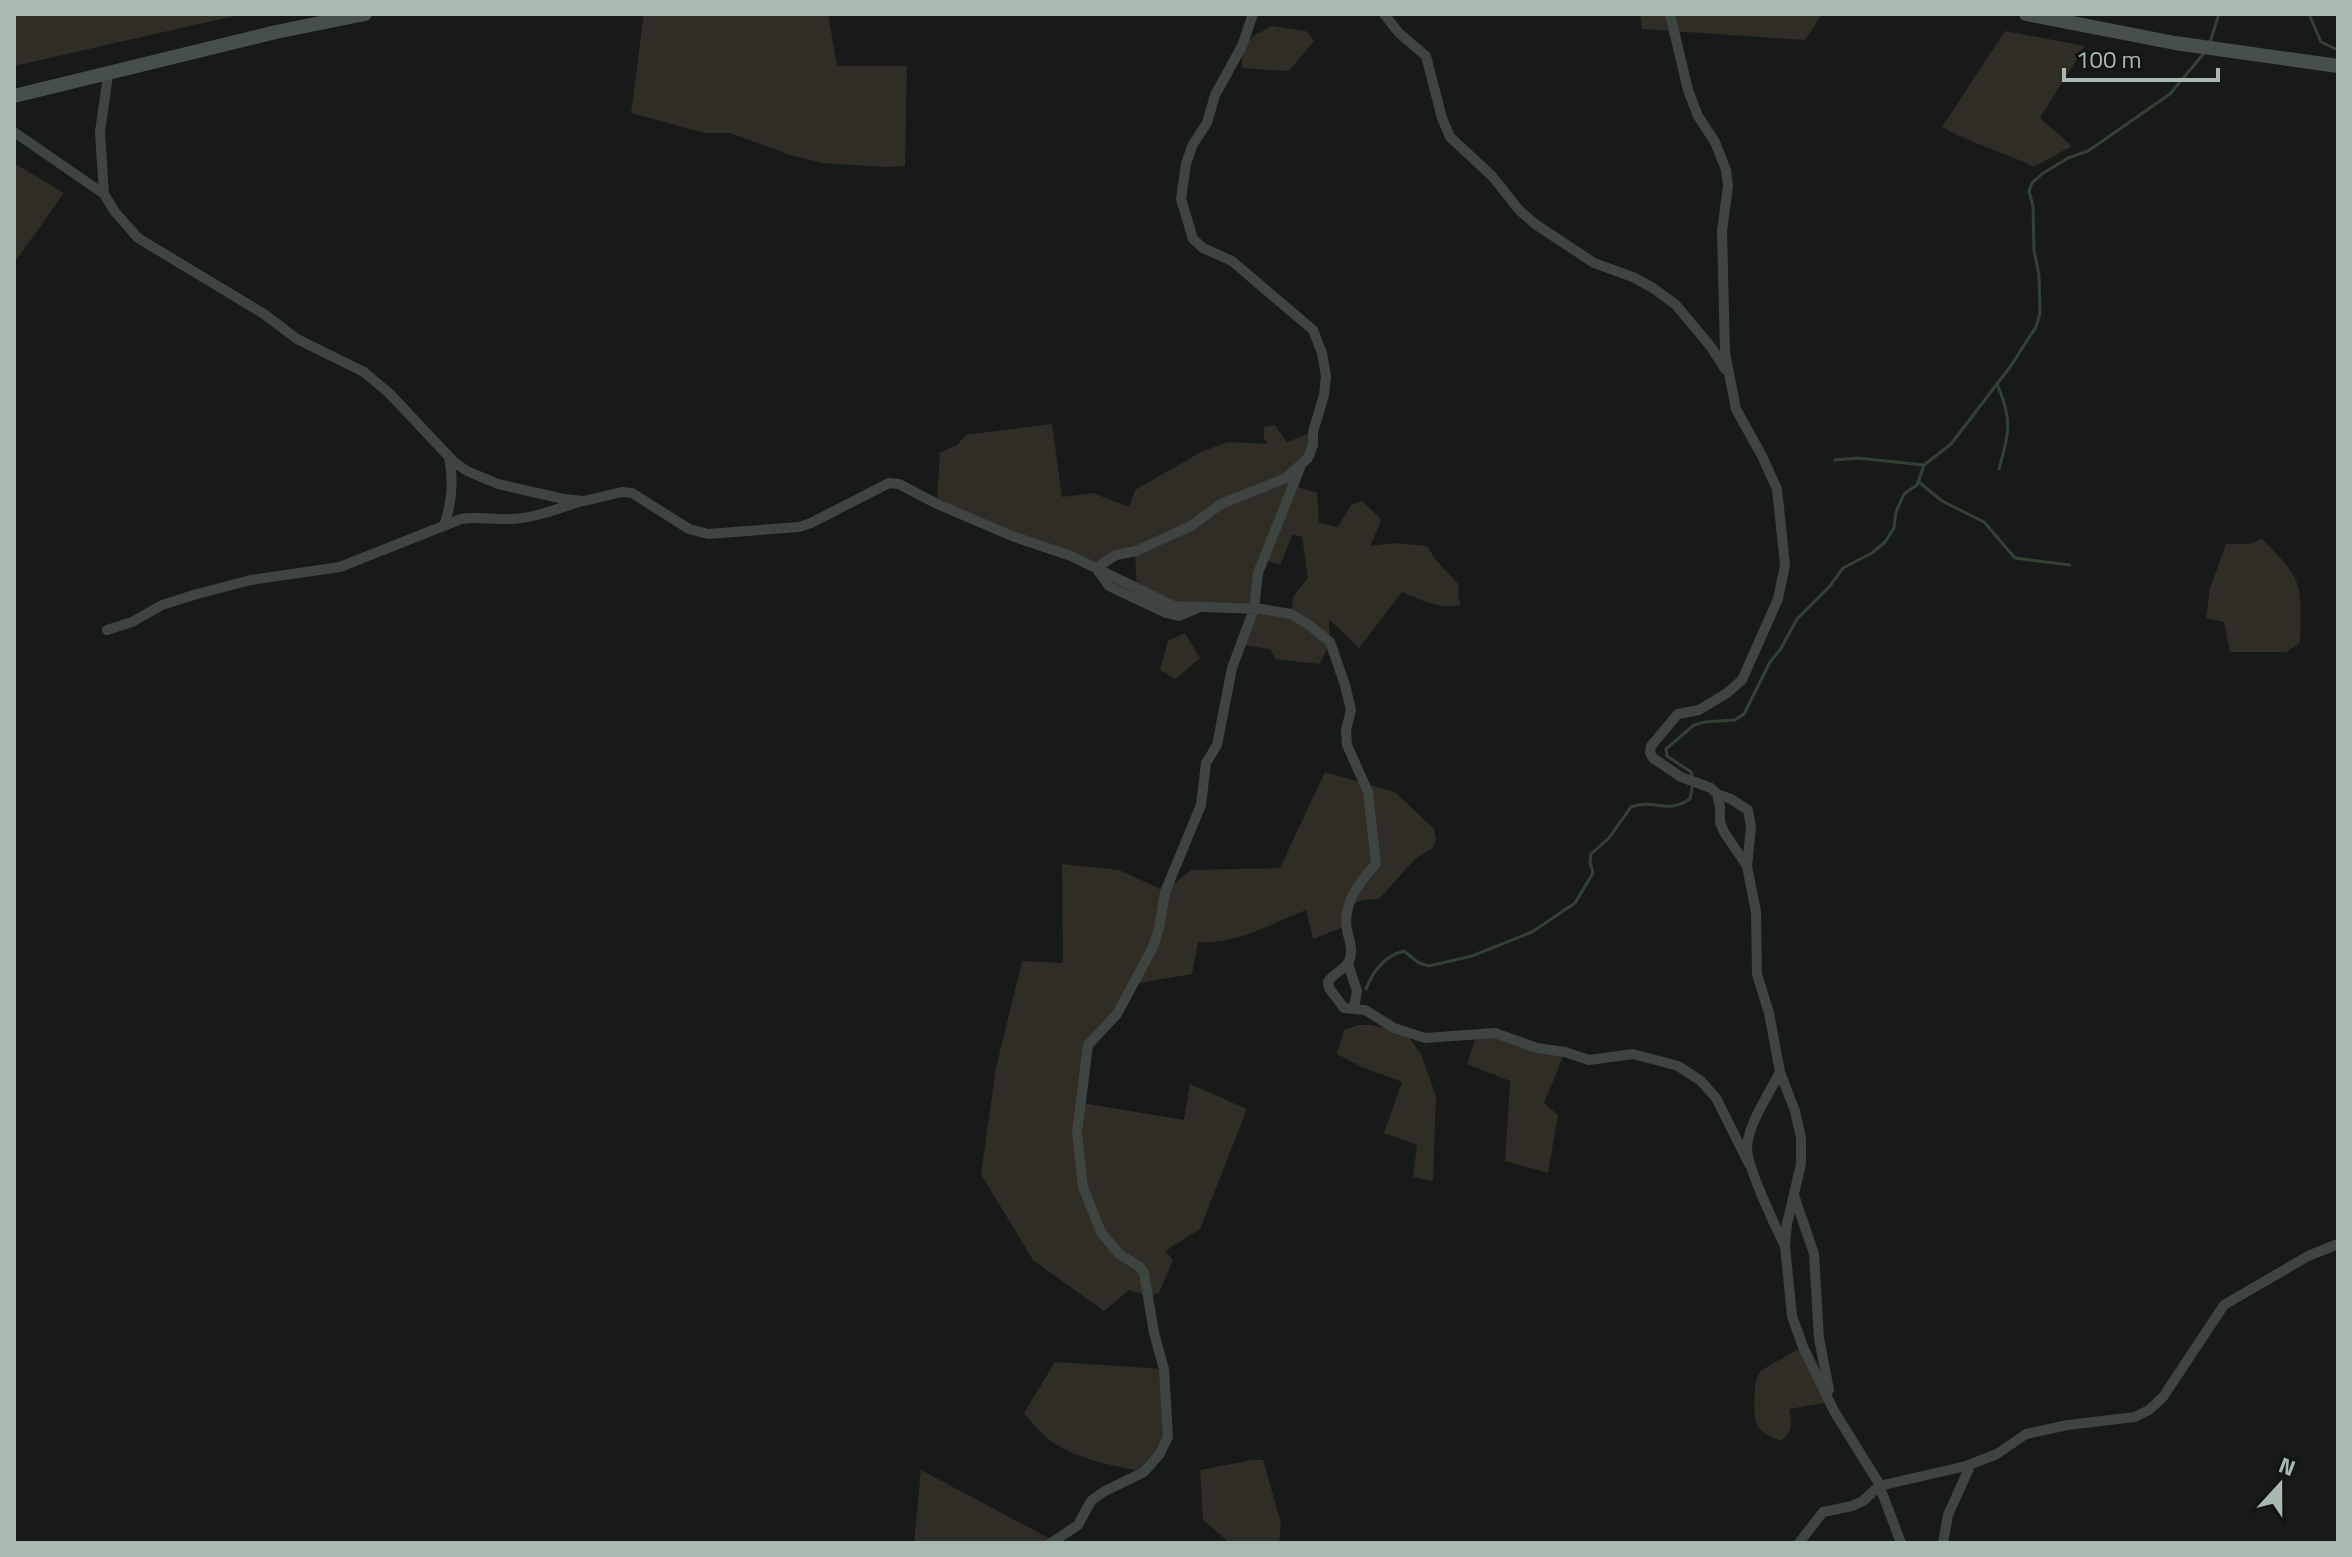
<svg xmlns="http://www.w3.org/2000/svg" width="2352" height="1557" viewBox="0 0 2352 1557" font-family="'Titillium Web',sans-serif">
<rect width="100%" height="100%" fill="#181a19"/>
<path fill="#2f2d26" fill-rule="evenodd" d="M 14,14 L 243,14 L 14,66 Z
M 644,14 L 828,14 L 837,66 L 907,66 L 905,166 L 886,167 L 822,163 L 790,155 L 730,133 L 705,133 L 631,113 Z
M 1640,14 L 1822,14 L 1805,40 L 1642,29 Z
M 1272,26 L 1306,31 L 1314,41 L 1289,71 L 1242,68 L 1242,46 L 1255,35 Z
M 2005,31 L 2085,46 L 2040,118 L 2072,146 L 2034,167 C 2004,152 1972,144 1942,127 Z
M 14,163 L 64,193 L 14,263 Z
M 1052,424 L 1062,497 L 1093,493 L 1129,507 L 1135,490 L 1201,452 L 1228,442 L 1268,444 L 1264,438 L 1264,427 L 1275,425 L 1287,442 L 1313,432 L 1315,458 L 1308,458 L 1294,486 L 1317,493 L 1319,523 L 1338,527 L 1351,505 L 1362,501 L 1380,518 L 1380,524 L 1370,546 L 1395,543 L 1427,546 L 1435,559 L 1459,585 L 1458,596 L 1461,605 C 1439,609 1422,601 1402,592 L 1359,648 L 1329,619 L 1330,642 L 1320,664 L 1276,659 L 1270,649 L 1241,645 L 1249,612 L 1190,607 L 1137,589 L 1135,551 L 1096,568 L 937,504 L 940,453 L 957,445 L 966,435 ZM 1293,534 L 1302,537 L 1308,578 L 1293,597 L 1292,612 L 1256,607 L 1260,573 L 1266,560 L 1280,565 Z
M 2262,539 C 2305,582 2301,583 2300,643 L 2286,652 L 2230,652 L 2224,622 L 2206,618 L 2210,588 L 2226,544 L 2249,544 Z
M 1185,633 L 1200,658 L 1176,679 L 1160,670 L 1168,641 Z
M 1325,772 L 1395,792 L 1434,829 L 1436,840 L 1433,848 L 1415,859 L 1379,899 L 1362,900 L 1350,906 L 1346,926 L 1313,939 L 1306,910 C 1270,924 1237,945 1198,942 L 1192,974 L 1134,984 L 1092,1038 L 1082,1103 L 1184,1120 L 1190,1084 L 1247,1109 L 1200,1229 L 1165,1251 L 1173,1260 L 1159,1293 L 1149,1296 L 1129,1290 L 1104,1311 L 1033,1260 L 981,1174 L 996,1068 L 1022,961 L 1063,963 L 1062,864 L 1119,870 L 1165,891 L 1191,870 L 1280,868 Z
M 1358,1025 L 1371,1025 L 1405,1032 L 1421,1054 L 1436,1096 L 1433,1181 L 1413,1177 L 1417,1145 L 1384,1133 L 1402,1082 L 1362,1067 L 1337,1054 L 1344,1030 Z
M 1495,1033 L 1565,1052 L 1544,1103 L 1558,1115 L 1548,1173 L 1505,1161 L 1510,1081 L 1467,1064 L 1476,1036 Z
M 1803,1347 L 1830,1402 L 1789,1409 C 1792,1423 1793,1431 1781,1441 C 1771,1437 1760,1433 1756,1422 C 1753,1415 1754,1378 1759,1373 C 1766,1366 1793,1353 1803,1347 Z
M 1055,1362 L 1164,1369 L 1168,1437 L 1144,1472 C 1112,1465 1072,1459 1046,1437 C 1038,1430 1031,1421 1024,1413 Z
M 1252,1460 L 1263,1460 L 1281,1523 L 1279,1543 L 1230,1543 L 1203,1520 L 1200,1470 Z
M 921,1470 L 1058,1543 L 914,1543 Z"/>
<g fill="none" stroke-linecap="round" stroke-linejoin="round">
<path stroke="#314234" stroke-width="3" d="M 2309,14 L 2321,42 L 2338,50
M 2210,42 L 2219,14
M 1997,384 C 2013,421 2009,432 1999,469
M 1835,460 L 1858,458 L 1923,465
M 1919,482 L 1942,501 L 1984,522 L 2015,558 L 2070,565
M 1692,776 L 1691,772 L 1667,756 L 1666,749 L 1694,725 L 1705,722 L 1735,720 L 1744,714 L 1770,662 L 1780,650 L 1797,619 L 1830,586 L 1843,568 L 1872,553 L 1885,542 L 1894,528 L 1896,512 L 1904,494 L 1917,485 L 1924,465 L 1951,444 L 2010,367 L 2036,327 L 2040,313 L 2039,275 L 2034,251 L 2033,206 L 2029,191 L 2032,183 L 2042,174 L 2068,158 L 2088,151 L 2170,94 L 2205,52
M 1366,989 C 1373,971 1384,956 1404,951 L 1419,963 L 1429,966 L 1472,956 L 1532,932 L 1575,903 L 1593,873 L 1590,862 L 1591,854 L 1609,838 L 1631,807 C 1655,798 1666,815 1690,799 L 1693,784"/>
<path stroke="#3e4441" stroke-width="10" d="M 1384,14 L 1399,33 L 1426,56 L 1442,118 L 1450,137 L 1492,176 L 1519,210 L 1535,224 L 1594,263 L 1633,277 L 1653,288 L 1676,305 L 1711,347 L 1725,369
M 1670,14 L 1688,90 L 1698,116 L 1715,142 L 1726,170 L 1728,186 L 1722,231 L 1725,353 L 1736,409 L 1762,456 L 1777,489 L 1785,565 L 1778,599 L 1742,680 L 1727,693 L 1699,710 L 1678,714 L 1651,746 L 1650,753 L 1653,758 L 1681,777 L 1711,788 L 1717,794 L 1720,807 L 1720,822 L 1724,832 L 1747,866 L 1756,912 L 1757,974 L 1769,1013 L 1780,1072 L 1795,1111 L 1801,1138 L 1801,1164 L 1787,1224 L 1785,1246 L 1792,1316 L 1803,1347 L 1834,1411 L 1878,1482 L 1901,1543
M 14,132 L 104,194 L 115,212 L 138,238 L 264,314 L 297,339 L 364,372 L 389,393 L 454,462 L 467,471 L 498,484 L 564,499 L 584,501 L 622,492 L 632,493 L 689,529 L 708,534 L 799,527 L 811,523 L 889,483 L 899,484 L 937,504 L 1012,536 L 1071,556 L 1174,606 L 1261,609 L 1291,614 L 1309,625 L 1330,642 L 1345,685 L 1351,710 L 1346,730 L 1347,745 L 1368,792 L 1376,864 C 1360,881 1342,904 1347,930 C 1349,940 1354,951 1349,961 C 1345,970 1333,973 1328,982 L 1329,988 L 1344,1008 L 1365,1010 L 1394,1028 L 1425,1038 L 1495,1033 L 1537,1048 L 1565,1052 L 1589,1060 L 1633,1054 L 1678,1066 L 1701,1081 L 1716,1098 L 1749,1164
M 104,194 L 100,132 L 108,75
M 444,526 C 451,505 454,480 449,458
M 1196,609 L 1179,616 L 1166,613 L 1109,586 L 1096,568 L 1116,555 L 1136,551 L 1191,526 L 1221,504 L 1286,478 L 1308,458 L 1313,445 L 1313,432 L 1324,395 L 1326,376 L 1322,353 L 1313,330 L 1232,261 L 1203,248 L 1193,239 L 1181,199 L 1186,164 L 1193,144 L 1207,123 L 1215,95 L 1242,46 L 1253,14
M 107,630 L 132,622 L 162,605 L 197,594 L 251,580 L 340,567 L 461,519 C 478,516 494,520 511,519 C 535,518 557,509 579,502
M 1717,794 L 1731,799 L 1748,810 L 1751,827 L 1747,866
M 1348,964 L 1357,991 L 1354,1008
M 1780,1072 C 1769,1094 1749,1122 1747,1147 C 1746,1165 1776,1228 1785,1246
M 1795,1198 L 1814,1254 L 1819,1338 L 1829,1390
M 1051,1543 L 1078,1525 L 1091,1501 L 1103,1492 L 1144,1472 L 1159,1455 L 1168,1437 L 1164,1369 L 1154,1333 L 1144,1273 L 1139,1266 L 1119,1254 L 1101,1232 L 1083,1187 L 1077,1133 L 1088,1045 L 1117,1014 L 1152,949 L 1159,929 L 1165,892 L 1201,805 L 1206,763 L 1217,745 L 1232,668 L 1254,609 L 1258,573 L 1300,468
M 1799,1543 L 1823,1512 L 1852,1506 L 1863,1501 L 1879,1486 L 1966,1466 L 1997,1454 L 2026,1434 L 2068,1425 L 2135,1417 L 2149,1410 L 2163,1397 L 2224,1305 L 2308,1256 L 2338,1244
M 1943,1543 L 1948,1515 L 1971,1464"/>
<path stroke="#474f4a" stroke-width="14" d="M 2026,14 L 2175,43 L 2338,66
M 14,96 L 276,32 L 365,14"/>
</g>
<rect width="2352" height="1557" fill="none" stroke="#aab9b0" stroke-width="32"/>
<g transform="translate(2280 1485) rotate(21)" stroke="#131514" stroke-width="6" paint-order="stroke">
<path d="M0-6L14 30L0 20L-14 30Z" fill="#aab9b0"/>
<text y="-12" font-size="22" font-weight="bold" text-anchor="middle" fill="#aab9b0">N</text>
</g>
<path d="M2064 68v12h154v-12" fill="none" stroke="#aab9b0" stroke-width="4"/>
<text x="2076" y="68" font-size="24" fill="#aab9b0" stroke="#131514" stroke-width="6" paint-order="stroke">100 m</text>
</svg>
